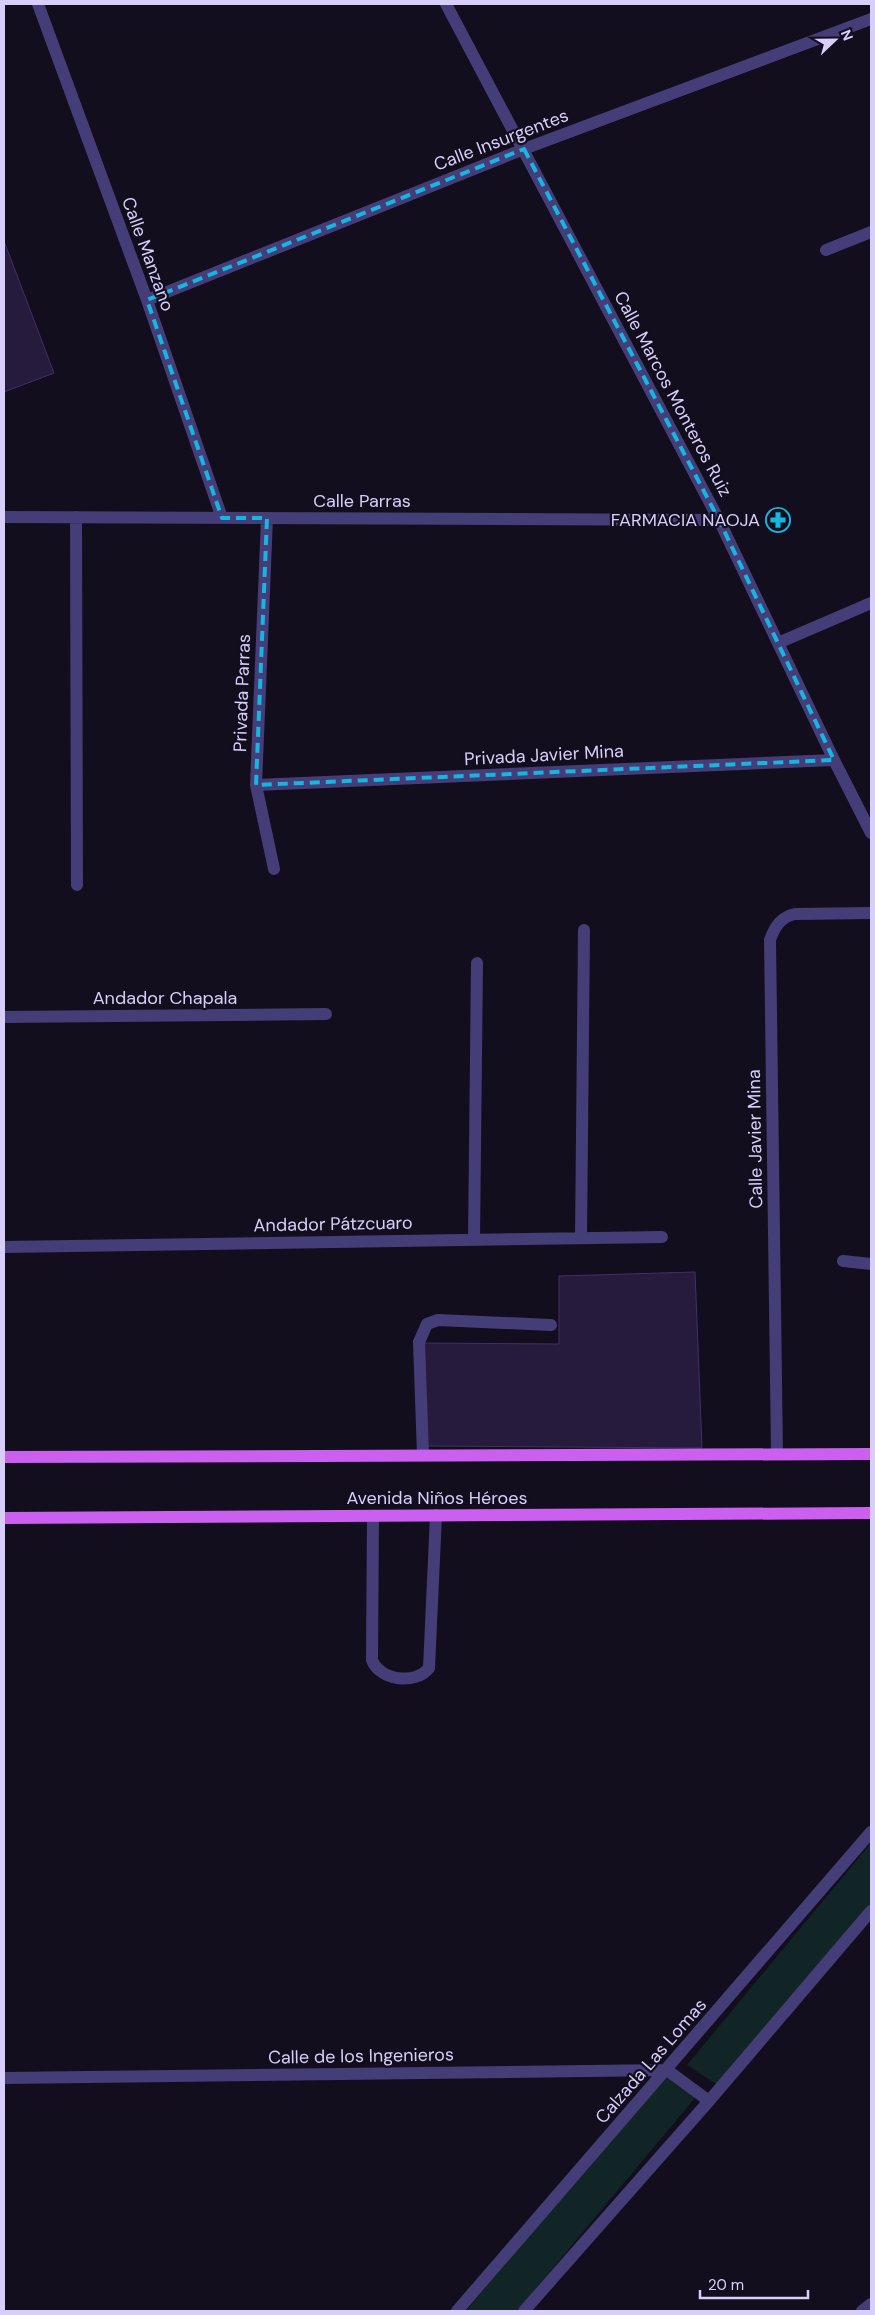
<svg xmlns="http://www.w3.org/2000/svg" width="875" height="2315" viewBox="0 0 875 2315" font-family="'DM Sans',sans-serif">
<rect width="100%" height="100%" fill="#120e1d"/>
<path fill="#112526" d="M 871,1843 L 871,1905 L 721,2087 L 687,2065 Z
M 667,2070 L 699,2093 L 517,2311 L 466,2311 Z"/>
<path fill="#261b3c" stroke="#403066" d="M 4,241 L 54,373 L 4,392 Z
M 695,1272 L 702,1448 L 425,1446 L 423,1343 L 559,1344 L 559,1276 Z"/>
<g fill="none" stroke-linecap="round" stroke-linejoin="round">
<path stroke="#453d78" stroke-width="12" d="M 423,1455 L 419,1342 L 427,1324 L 438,1320 L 551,1325
M 373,1516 L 372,1660 C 380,1681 416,1685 429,1668 L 436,1515"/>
<path stroke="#453d78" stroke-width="12" d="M 38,4 L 147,300 L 222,518
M 446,4 L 719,520 L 834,760 L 871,833
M 826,250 L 871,232
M 147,300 L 524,149 L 871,19
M 4,517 L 719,520
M 76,517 L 77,885
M 267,518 L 256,785 L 274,869
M 778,643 L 871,603
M 256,785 L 834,760
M 4,1017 L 326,1014
M 581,1238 L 584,930
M 474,1240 L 477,963
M 4,1247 L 662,1237
M 843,1261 L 871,1264
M 777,1453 L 770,940 C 775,926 781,917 795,914 L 871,913
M 4,2078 L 667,2070 L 709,2101
M 457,2311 L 871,1832
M 524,2311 L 709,2101 L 871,1911
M 862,2311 L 871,2304"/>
<path stroke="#ca5ff0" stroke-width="12" d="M 4,1457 L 871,1454
M 4,1518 L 871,1513"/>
</g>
<path fill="none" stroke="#15b6e0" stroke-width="4" stroke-dasharray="10 6" stroke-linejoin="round" d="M 524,149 L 719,520 L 834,760 L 256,785 L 267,518 L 222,518 L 147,300 Z"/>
<defs>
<symbol id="pharmacy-ring" viewBox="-11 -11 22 22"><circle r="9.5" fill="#120e1d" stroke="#15b6e0" stroke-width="1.5"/><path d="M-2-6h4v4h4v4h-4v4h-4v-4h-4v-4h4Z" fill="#15b6e0"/></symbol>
</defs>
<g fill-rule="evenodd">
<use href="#pharmacy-ring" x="764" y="506" width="28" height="28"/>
</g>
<g text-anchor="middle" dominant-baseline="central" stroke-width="4.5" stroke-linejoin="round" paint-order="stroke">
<g font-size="18" fill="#d8cefa" stroke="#120e1d">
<text transform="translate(501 140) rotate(-21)">Calle Insurgentes</text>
<text transform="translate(148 254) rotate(70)">Calle Manzano</text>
<text transform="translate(673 394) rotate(62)">Calle Marcos Monteros Ruiz</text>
<text x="362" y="501">Calle Parras</text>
<text transform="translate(242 693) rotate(-88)">Privada Parras</text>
<text transform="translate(544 755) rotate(-3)">Privada Javier Mina</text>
<text x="165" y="998">Andador Chapala</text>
<text transform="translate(755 1139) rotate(-91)">Calle Javier Mina</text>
<text transform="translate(333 1224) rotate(-1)">Andador Pátzcuaro</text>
<text x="437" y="1498">Avenida Niños Héroes</text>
<text transform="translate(361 2056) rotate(-1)">Calle de los Ingenieros</text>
<text transform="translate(651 2061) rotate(-49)">Calzada Las Lomas</text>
</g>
<g font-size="18" fill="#d8cefa" stroke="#120e1d" text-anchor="end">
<text x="760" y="520">FARMACIA NAOJA</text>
</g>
</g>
<rect width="875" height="2315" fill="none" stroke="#d8cefa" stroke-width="10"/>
<g transform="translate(835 40) rotate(68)" stroke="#120e1d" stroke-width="4" paint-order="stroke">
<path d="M0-4L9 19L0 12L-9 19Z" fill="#d8cefa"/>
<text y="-8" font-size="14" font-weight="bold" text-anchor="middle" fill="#d8cefa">N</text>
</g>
<path d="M700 2290v8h108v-8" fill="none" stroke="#d8cefa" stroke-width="2.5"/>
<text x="708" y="2290" font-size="15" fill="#d8cefa" stroke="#120e1d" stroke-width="4" paint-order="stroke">20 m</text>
</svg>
